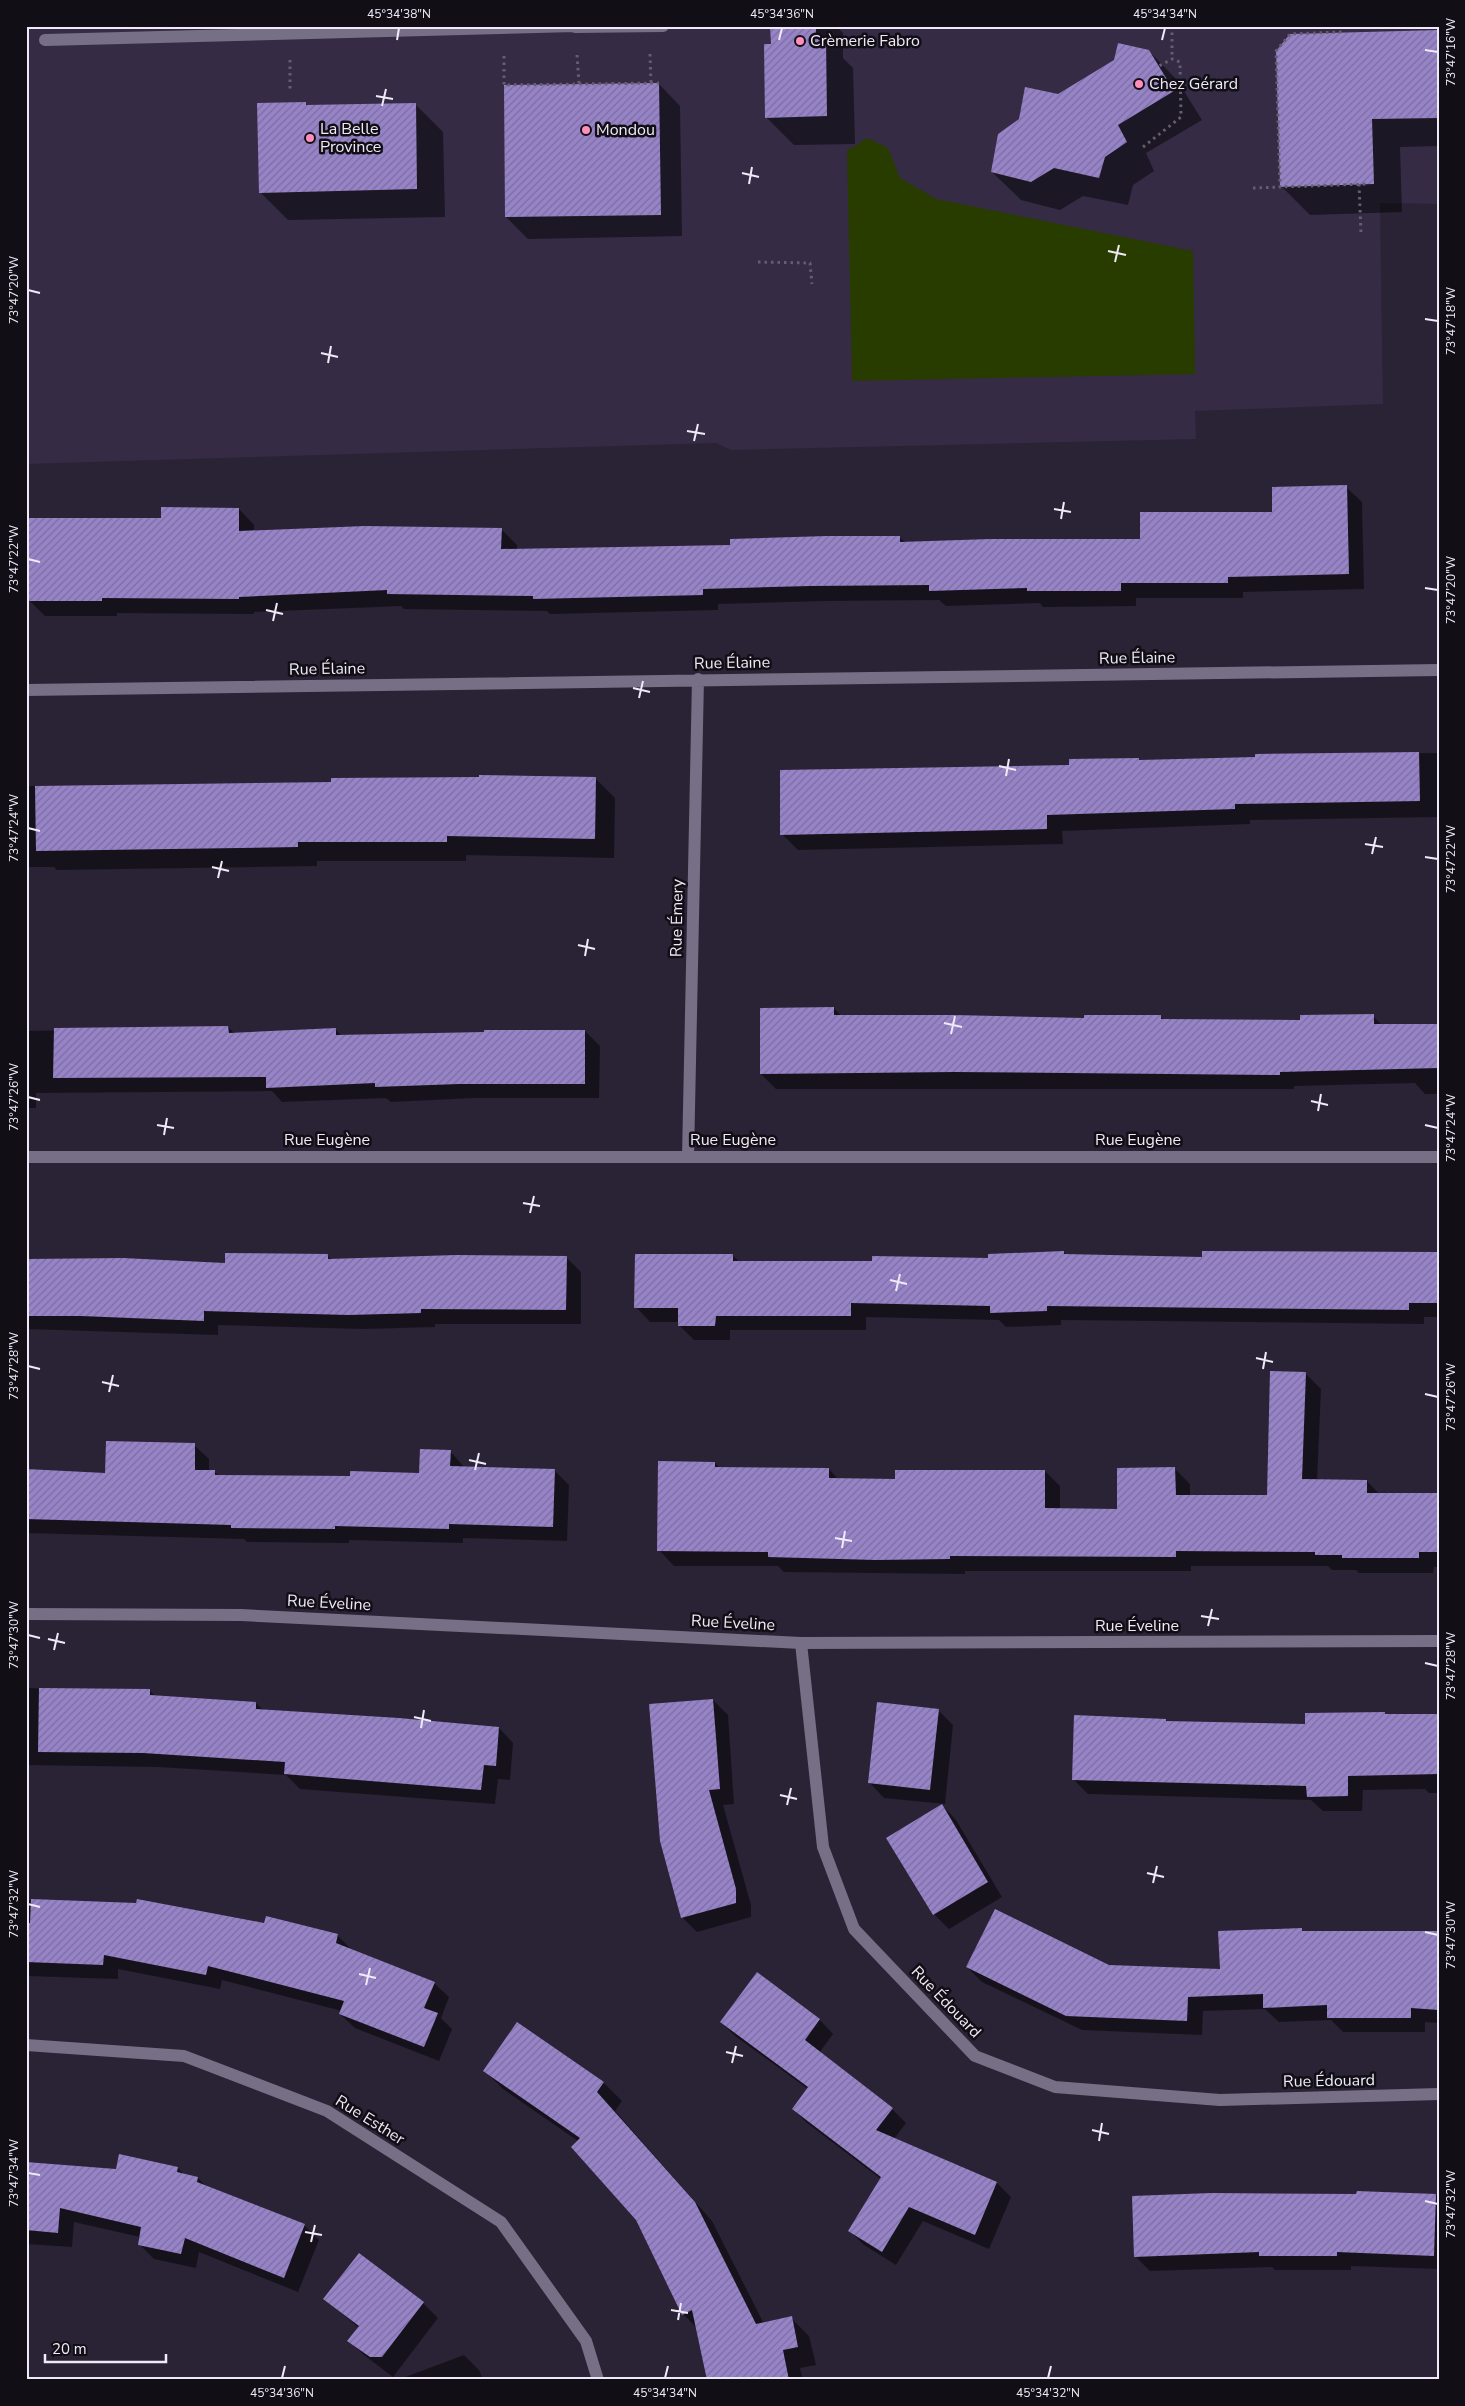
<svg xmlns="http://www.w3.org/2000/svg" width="1465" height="2406" viewBox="0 0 1465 2406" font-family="'Nunito Sans',sans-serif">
<defs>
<pattern id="building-hatch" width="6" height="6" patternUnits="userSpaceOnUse" patternTransform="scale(1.25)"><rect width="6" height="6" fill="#9783c8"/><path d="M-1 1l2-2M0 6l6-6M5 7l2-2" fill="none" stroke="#7b6e9c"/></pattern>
</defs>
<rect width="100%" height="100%" fill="#2a2235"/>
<path fill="#352b44" d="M 26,26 L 1439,26 L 1439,204 L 1380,203 L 1383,404 L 1195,411 L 1196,439 L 731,450 L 716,443 L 26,464 Z"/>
<path fill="#293c00" d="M 867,138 L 888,148 L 900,178 L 936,199 L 1193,251 L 1195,374 L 852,381 L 847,151 Z"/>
<path fill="#0007" d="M 772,26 L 836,26 L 843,33 L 843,58 L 853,68 L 855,144 L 794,145 L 766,117 Z
M 1439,32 L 1439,146 L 1400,147 L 1402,212 L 1310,215 L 1281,186 Z
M 1149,51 L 1177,80 L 1202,120 L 1146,153 L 1154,171 L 1133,185 L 1128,205 L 1083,196 L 1060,210 L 1021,200 L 992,172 L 1058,96 L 1115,61 Z
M 659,84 L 680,106 L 682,236 L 528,239 L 506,217 Z
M 305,103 L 308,106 L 415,104 L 443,132 L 445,217 L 288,220 L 260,192 Z
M 1346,487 L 1362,502 L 1364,589 L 1243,592 L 1243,598 L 1136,598 L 1136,606 L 1043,607 L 1040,603 L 946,606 L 939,600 L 826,601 L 718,604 L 718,610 L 550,614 L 547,611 L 404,609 L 401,606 L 254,612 L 254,614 L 117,613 L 117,616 L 45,616 L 30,601 L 162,519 L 239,509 L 254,525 L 254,532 L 501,529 L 517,545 L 517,550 L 731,546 L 899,537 L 906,543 L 1141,540 L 1273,513 Z
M 1439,753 L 1439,817 L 1250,820 L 1250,824 L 1062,831 L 1063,844 L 798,850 L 782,834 L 1070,766 L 1138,759 L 1141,762 L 1256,758 L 1256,755 Z
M 480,778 L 595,778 L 615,798 L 614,858 L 466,855 L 466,861 L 317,861 L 317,866 L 57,870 L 54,867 L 26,867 L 26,786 L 182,786 Z
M 834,1008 L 842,1017 L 1085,1019 L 1160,1016 L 1164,1020 L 1301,1021 L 1373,1016 L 1383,1026 L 1439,1025 L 1439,1094 L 1425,1094 L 1415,1083 L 1294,1086 L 1294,1089 L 776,1089 L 761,1074 Z
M 228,1027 L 235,1034 L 336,1030 L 342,1036 L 585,1031 L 600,1046 L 599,1098 L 474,1098 L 391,1102 L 386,1098 L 282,1102 L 272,1091 L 36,1093 L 36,1108 L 26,1108 L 26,1031 Z
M 1064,1252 L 1067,1256 L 1203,1258 L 1439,1253 L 1439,1317 L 1424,1317 L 1424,1324 L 1061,1320 L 1061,1325 L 1006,1327 L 999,1320 L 866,1317 L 866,1330 L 730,1330 L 730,1340 L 694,1340 L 679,1325 L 679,1322 L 650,1322 L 636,1307 L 733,1256 L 740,1262 L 873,1262 L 989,1260 Z
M 328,1256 L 333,1261 L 566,1257 L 581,1272 L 581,1324 L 435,1324 L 435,1327 L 364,1329 L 218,1325 L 218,1335 L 26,1329 L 26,1260 L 226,1264 Z
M 1305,1373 L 1321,1389 L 1317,1480 L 1367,1481 L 1380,1495 L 1439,1495 L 1439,1567 L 1434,1567 L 1433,1573 L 1359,1573 L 1356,1570 L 1332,1570 L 1328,1566 L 1191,1566 L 1191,1571 L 965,1571 L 965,1574 L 784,1572 L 778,1566 L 674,1566 L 659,1550 L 715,1463 L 720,1468 L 829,1469 L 838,1479 L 896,1480 L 1045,1471 L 1060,1486 L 1060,1510 L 1118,1510 L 1175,1469 L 1190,1484 L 1190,1496 L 1269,1496 Z
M 194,1445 L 209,1459 L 209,1471 L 214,1471 L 219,1476 L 351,1477 L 420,1474 L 450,1451 L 465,1468 L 554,1470 L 569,1485 L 567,1541 L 463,1538 L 463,1543 L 349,1540 L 349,1543 L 247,1542 L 244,1539 L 26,1533 L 26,1470 L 106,1474 Z
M 26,1688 L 150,1691 L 156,1697 L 256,1703 L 264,1711 L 499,1728 L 513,1743 L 510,1780 L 498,1779 L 495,1804 L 300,1789 L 286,1775 L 159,1767 L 26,1765 Z
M 713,1700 L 728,1715 L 734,1804 L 723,1805 L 751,1905 L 751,1917 L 697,1932 L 682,1917 Z
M 939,1711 L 953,1725 L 945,1804 L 884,1798 L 870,1783 Z
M 1439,1715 L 1439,1793 L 1429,1793 L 1425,1789 L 1363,1790 L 1362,1811 L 1323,1811 L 1311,1800 L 1088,1794 L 1073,1779 L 1166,1720 L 1168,1722 L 1307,1725 Z
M 942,1805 L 956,1820 L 1002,1897 L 949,1929 L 934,1914 Z
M 26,1900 L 137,1904 L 337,1935 L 352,1950 L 434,1983 L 449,1997 L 441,2018 L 452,2029 L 439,2061 L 355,2028 L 340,2014 L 342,2011 L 222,1980 L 220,1989 L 118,1969 L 118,1979 L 27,1976 Z
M 1301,1929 L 1304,1932 L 1439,1958 L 1439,2023 L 1425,2022 L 1425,2032 L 1343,2032 L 1331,2020 L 1279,2022 L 1265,2009 L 1203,2011 L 1202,2035 L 1082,2030 L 982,1982 L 967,1967 L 1109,1966 L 1221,1970 Z
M 757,1973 L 820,2020 L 833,2034 L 819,2053 L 892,2109 L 906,2123 L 894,2139 L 997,2183 L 1011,2197 L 989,2249 L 923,2221 L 896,2265 L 864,2245 L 850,2231 L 881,2179 L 807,2123 L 793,2109 L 808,2089 L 735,2036 L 721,2022 Z
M 518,2023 L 604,2083 L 622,2101 L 615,2111 L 712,2221 L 764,2324 L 791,2318 L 809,2336 L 816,2365 L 800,2368 L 803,2380 L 709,2380 L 697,2328 L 683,2314 L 637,2219 L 578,2141 L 503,2089 L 485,2071 Z
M 26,2164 L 117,2170 L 178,2168 L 184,2175 L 198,2178 L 207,2187 L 304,2225 L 319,2240 L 298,2292 L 199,2252 L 196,2268 L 154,2259 L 139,2244 L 140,2237 L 74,2222 L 72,2247 L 26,2244 Z
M 1358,2192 L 1439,2195 L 1439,2269 L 1351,2266 L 1351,2270 L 1275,2270 L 1272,2267 L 1150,2271 L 1136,2257 L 1358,2195 Z
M 325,2299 L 423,2303 L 438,2318 L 393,2377 L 364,2355 L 349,2341 L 359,2328 Z
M 464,2355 L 479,2370 L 483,2380 L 400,2379 Z"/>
<path fill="url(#building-hatch)" d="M 770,26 L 816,26 L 816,39 L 826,39 L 827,116 L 765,118 L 764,44 L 771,44 Z
M 1439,30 L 1439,118 L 1372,119 L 1374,184 L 1280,187 L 1276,51 L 1290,34 Z
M 1118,43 L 1149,50 L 1174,91 L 1118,125 L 1127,142 L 1105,157 L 1099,178 L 1054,168 L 1031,182 L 991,172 L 998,134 L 1019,119 L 1025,87 L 1058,94 L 1114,60 Z
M 659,83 L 661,215 L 505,217 L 504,85 Z
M 306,102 L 306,105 L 416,103 L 417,189 L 259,193 L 257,103 Z
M 1347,485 L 1349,574 L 1228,577 L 1228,583 L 1121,583 L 1121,591 L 1027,591 L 1027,588 L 929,591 L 929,585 L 810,586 L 703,589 L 703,595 L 533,599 L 533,596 L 387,594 L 387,590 L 239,597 L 239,599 L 102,598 L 102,601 L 29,601 L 28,518 L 161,518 L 161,507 L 239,508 L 239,531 L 365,526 L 502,528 L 501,549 L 730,545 L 730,539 L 827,536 L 900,536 L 900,542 L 990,539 L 1140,539 L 1140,512 L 1272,512 L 1272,487 Z
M 1419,752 L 1420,801 L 1235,804 L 1235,809 L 1047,815 L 1047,829 L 780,835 L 780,770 L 1069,765 L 1069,759 L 1139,758 L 1139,760 L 1255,757 L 1255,754 Z
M 479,775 L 596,777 L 595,839 L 447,836 L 447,842 L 298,842 L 298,847 L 36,851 L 35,786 L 331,782 L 331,778 L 479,777 Z
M 834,1007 L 834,1015 L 954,1015 L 1084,1018 L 1084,1015 L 1161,1015 L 1161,1019 L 1300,1020 L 1300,1015 L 1374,1014 L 1374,1024 L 1439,1024 L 1439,1068 L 1280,1072 L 1280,1075 L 954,1072 L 760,1074 L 760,1008 Z
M 228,1026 L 229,1033 L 336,1028 L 336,1035 L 484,1032 L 484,1030 L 585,1030 L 585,1084 L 459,1084 L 375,1087 L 375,1083 L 266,1088 L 266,1077 L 53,1078 L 54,1028 Z
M 1064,1251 L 1064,1254 L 1202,1257 L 1202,1251 L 1439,1252 L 1439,1303 L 1409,1303 L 1409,1310 L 1047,1306 L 1047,1311 L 990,1313 L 990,1306 L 851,1303 L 851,1316 L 716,1316 L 715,1326 L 678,1326 L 678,1308 L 634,1308 L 635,1254 L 733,1254 L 733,1261 L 872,1261 L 872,1256 L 988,1258 L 988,1254 Z
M 225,1253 L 328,1254 L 328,1259 L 456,1255 L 567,1256 L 566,1310 L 421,1309 L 421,1313 L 349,1315 L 204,1311 L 204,1321 L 81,1316 L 26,1316 L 26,1259 L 123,1258 L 225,1263 Z
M 1270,1371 L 1306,1372 L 1302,1479 L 1367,1480 L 1367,1493 L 1439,1493 L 1439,1552 L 1419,1552 L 1419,1558 L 1342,1558 L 1342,1555 L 1315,1555 L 1315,1552 L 1176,1551 L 1176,1557 L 950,1556 L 950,1559 L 876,1560 L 768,1557 L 768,1552 L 657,1551 L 658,1461 L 715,1462 L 715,1467 L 829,1468 L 829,1478 L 895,1479 L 895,1470 L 1045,1470 L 1045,1508 L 1117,1509 L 1117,1468 L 1175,1467 L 1176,1495 L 1267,1495 Z
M 106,1441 L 195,1443 L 195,1470 L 215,1470 L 215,1475 L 350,1476 L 350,1471 L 419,1473 L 420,1449 L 451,1450 L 450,1466 L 555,1469 L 553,1527 L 449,1524 L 449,1529 L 335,1526 L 335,1529 L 231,1528 L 231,1525 L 26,1519 L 26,1469 L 105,1473 Z
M 39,1688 L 150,1689 L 150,1695 L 256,1702 L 256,1709 L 399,1718 L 499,1727 L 496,1766 L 484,1765 L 481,1790 L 284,1774 L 285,1762 L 143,1753 L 38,1752 Z
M 713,1699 L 720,1789 L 709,1790 L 736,1889 L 736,1903 L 681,1918 L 660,1841 L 649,1704 Z
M 877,1702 L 939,1709 L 930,1790 L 868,1783 Z
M 1385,1712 L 1385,1714 L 1439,1714 L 1439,1774 L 1348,1776 L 1348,1796 L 1307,1797 L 1306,1786 L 1072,1780 L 1074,1715 L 1166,1719 L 1166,1721 L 1305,1724 L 1305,1713 Z
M 942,1804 L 988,1882 L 933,1915 L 886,1838 Z
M 31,1899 L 136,1903 L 137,1899 L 264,1923 L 266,1916 L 338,1934 L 336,1943 L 435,1982 L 424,2008 L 438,2013 L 424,2047 L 339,2014 L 344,2001 L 208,1966 L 206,1975 L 104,1955 L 103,1965 L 26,1962 L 26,1923 L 30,1923 Z
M 995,1909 L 1109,1965 L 1220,1969 L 1218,1931 L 1302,1928 L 1302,1931 L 1439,1931 L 1439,2010 L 1411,2008 L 1411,2018 L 1327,2018 L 1327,2005 L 1263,2008 L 1263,1994 L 1188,1997 L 1187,2021 L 1066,2016 L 966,1967 Z
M 757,1972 L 820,2019 L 805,2040 L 893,2108 L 876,2130 L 997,2182 L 975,2235 L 909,2207 L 882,2252 L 848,2231 L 881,2177 L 792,2109 L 808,2087 L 720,2022 Z
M 517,2022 L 604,2082 L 597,2092 L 695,2202 L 756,2324 L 792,2316 L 798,2347 L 783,2350 L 789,2380 L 707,2380 L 692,2310 L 682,2315 L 636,2220 L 571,2147 L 580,2138 L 483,2071 Z
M 119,2154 L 178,2167 L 177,2172 L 198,2177 L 197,2182 L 305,2224 L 284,2278 L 185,2238 L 181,2254 L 138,2245 L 141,2227 L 60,2208 L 58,2233 L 26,2230 L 26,2162 L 116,2169 Z
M 1357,2191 L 1436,2194 L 1434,2256 L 1337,2252 L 1337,2256 L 1259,2256 L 1259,2252 L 1134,2257 L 1132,2196 L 1211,2193 L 1356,2194 Z
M 359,2253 L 424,2302 L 382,2357 L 370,2357 L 347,2341 L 359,2326 L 323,2299 Z"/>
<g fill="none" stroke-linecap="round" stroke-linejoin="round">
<path stroke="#655e6f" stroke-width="3" stroke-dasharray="2.5 4" stroke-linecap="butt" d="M 1172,26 L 1172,59
M 1342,26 L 1342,32 L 1290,34 L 1276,51 L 1280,187 L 1368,184
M 650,54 L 651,83
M 577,55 L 579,84
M 504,56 L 504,85 L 659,83
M 290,60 L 290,90
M 1143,147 L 1181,117 L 1180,62 L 1172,59 L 1159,66
M 1359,184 L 1361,233
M 1253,188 L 1280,187
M 758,262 L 810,263 L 812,284"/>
<path stroke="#776f85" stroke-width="12" d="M 575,27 L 663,26
M 45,40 L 575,26
M 26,690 L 1439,670
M 26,1157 L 1439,1157
M 688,1157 L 698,679
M 26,1614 L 241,1615 L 801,1643 L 1439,1641
M 801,1643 L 823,1847 L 854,1929 L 975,2056 L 1055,2087 L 1220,2100 L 1439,2094
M 26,2045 L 184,2056 L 327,2111 L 501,2222 L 586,2341 L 598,2380"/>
</g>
<path fill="none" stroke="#efeaf7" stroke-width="2" d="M 397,40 L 399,28M 779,40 L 782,28M 1162,40 L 1165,28M 1425,50 L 1438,52M 376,96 L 393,99M 382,106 L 386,89M 742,173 L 759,177M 749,184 L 752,167M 1108,251 L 1126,255M 1115,262 L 1119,245M 28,290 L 40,293M 1425,319 L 1438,321M 321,353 L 338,357M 328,363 L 331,346M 687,431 L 705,434M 694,441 L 698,424M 1054,509 L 1071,512M 1061,519 L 1064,502M 28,559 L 40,562M 1425,588 L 1438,590M 266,610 L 283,614M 273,621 L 277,603M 633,688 L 650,692M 639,698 L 643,681M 999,766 L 1016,770M 1006,776 L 1009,759M 28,828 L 40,831M 1365,844 L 1383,847M 1372,854 L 1376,837M 1425,857 L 1438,859M 212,867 L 229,871M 218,878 L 222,861M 578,945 L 595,949M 585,956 L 588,939M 944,1023 L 962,1027M 951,1034 L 955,1016M 28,1097 L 40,1100M 1311,1101 L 1328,1105M 1318,1111 L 1321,1094M 157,1125 L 174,1128M 1425,1125 L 1438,1128M 164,1135 L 167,1118M 523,1203 L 540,1206M 530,1213 L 534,1196M 890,1280 L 907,1284M 896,1291 L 900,1274M 1256,1358 L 1273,1362M 28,1366 L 40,1369M 1263,1369 L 1266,1352M 102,1382 L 119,1386M 109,1392 L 113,1375M 1425,1394 L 1438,1397M 469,1460 L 486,1464M 475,1470 L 479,1453M 835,1538 L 852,1541M 842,1548 L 845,1531M 1201,1616 L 1219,1619M 1208,1626 L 1212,1609M 28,1635 L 40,1638M 48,1639 L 65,1643M 54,1650 L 58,1633M 1425,1663 L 1438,1666M 414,1717 L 431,1721M 421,1728 L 424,1710M 780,1795 L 797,1799M 787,1805 L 791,1788M 1147,1873 L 1164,1877M 1153,1883 L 1157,1866M 28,1904 L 40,1907M 1425,1932 L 1438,1935M 359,1974 L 376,1978M 366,1985 L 370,1968M 726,2052 L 743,2056M 732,2063 L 736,2046M 1092,2130 L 1109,2134M 1099,2141 L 1102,2123M 28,2173 L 40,2175M 1425,2201 L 1438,2204M 305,2232 L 322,2235M 311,2242 L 315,2225M 671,2310 L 688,2313M 678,2320 L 681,2303M 282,2378 L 285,2366M 665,2378 L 668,2366M 1048,2378 L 1051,2366"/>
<g fill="#ff8eba" stroke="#110e16" stroke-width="2">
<circle cx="800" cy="41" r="5"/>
<circle cx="1139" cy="84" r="5"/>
<circle cx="586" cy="130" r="5"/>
<circle cx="310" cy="138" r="5"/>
</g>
<g text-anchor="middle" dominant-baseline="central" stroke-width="5" stroke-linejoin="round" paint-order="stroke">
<g font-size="16" fill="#efeaf7" stroke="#110e16" text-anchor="start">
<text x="810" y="41">Crèmerie Fabro</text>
<text x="1149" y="84">Chez Gérard</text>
<text x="320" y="129">La Belle<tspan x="320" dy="18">Province</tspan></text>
<text x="596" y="130">Mondou</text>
</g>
<g font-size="16" fill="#efeaf7" stroke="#110e16">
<text transform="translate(1137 658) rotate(-1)">Rue Élaine</text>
<text transform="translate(732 663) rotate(-1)">Rue Élaine</text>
<text transform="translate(327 669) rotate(-1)">Rue Élaine</text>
<text transform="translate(677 918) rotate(-89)">Rue Émery</text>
<text x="327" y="1140">Rue Eugène</text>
<text x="733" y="1140">Rue Eugène</text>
<text x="1138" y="1140">Rue Eugène</text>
<text transform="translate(329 1603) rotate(3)">Rue Éveline</text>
<text transform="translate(733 1623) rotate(3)">Rue Éveline</text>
<text x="1137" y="1626">Rue Éveline</text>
<text transform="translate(946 2002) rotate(46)">Rue Édouard</text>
<text transform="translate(1329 2081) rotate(-1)">Rue Édouard</text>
<text transform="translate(370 2120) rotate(32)">Rue Esther</text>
</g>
</g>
<rect width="1465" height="2406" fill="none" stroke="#110e16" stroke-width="55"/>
<path d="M45 2354v8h121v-8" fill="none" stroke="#efeaf7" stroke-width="2.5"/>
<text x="52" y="2354" font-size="15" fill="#efeaf7" stroke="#110e16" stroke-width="4" paint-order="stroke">20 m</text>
<rect x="28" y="28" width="1410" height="2350" fill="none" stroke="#efeaf7" stroke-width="2"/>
<g font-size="12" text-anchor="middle" fill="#efeaf7">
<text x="399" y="18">45°34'38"N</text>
<text x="782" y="18">45°34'36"N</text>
<text x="1165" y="18">45°34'34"N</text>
<text transform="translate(1451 52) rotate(-90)" y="4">73°47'16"W</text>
<text transform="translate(14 290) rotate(-90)" y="4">73°47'20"W</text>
<text transform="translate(1451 321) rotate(-90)" y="4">73°47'18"W</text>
<text transform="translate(14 559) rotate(-90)" y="4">73°47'22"W</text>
<text transform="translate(1451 590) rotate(-90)" y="4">73°47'20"W</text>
<text transform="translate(14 828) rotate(-90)" y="4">73°47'24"W</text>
<text transform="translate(1451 859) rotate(-90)" y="4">73°47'22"W</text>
<text transform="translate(14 1097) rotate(-90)" y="4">73°47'26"W</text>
<text transform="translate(1451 1128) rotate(-90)" y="4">73°47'24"W</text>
<text transform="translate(14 1366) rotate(-90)" y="4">73°47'28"W</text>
<text transform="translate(1451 1397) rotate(-90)" y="4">73°47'26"W</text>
<text transform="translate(14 1635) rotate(-90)" y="4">73°47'30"W</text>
<text transform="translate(1451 1666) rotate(-90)" y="4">73°47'28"W</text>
<text transform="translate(14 1904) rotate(-90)" y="4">73°47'32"W</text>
<text transform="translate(1451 1935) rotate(-90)" y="4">73°47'30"W</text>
<text transform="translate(14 2173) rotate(-90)" y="4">73°47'34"W</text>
<text transform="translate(1451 2204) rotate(-90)" y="4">73°47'32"W</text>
<text x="282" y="2397">45°34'36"N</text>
<text x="665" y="2397">45°34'34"N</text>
<text x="1048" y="2397">45°34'32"N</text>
</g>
</svg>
